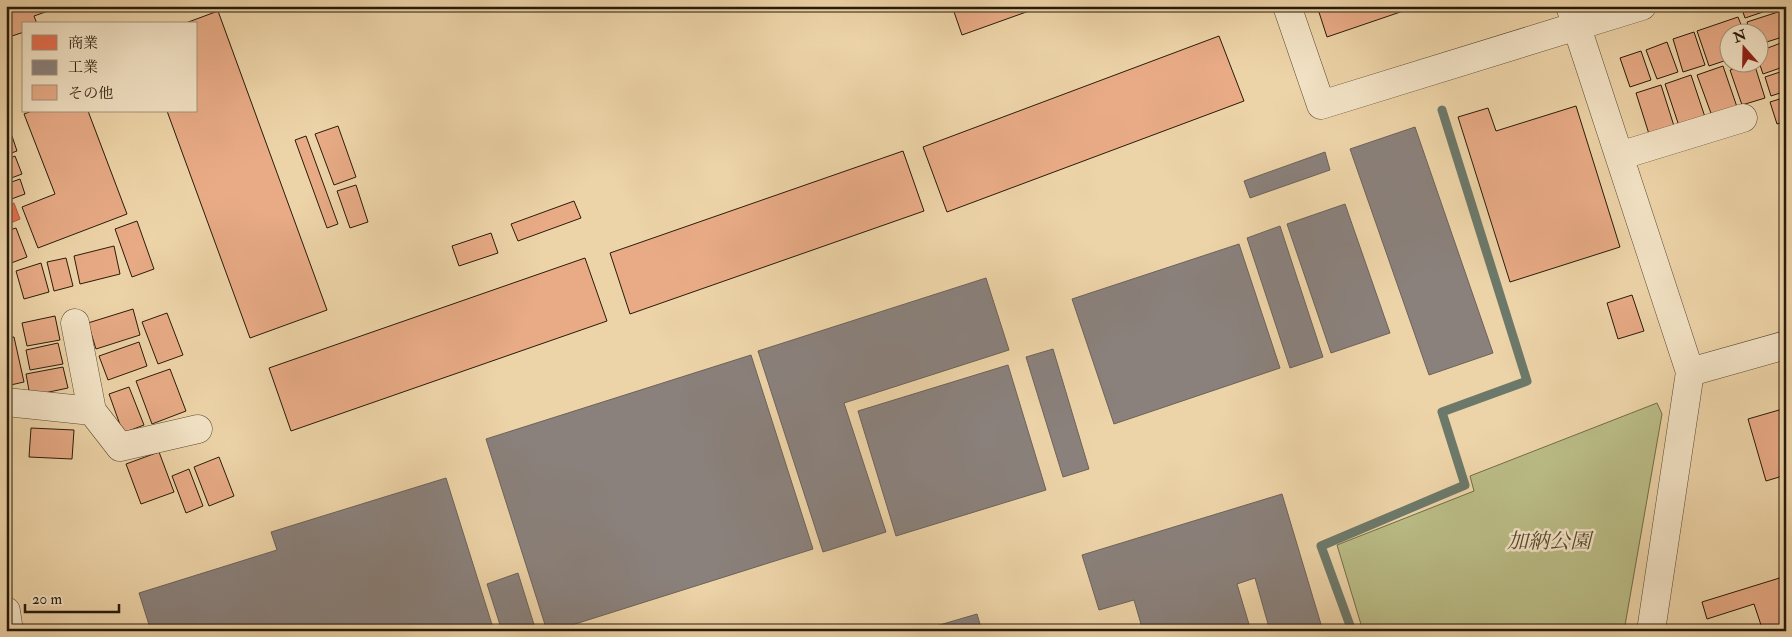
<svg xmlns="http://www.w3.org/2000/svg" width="1792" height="637" viewBox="0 0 1792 637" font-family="'IM FELL Double Pica','Noto Serif JP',serif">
<rect width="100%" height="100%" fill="#edd4a8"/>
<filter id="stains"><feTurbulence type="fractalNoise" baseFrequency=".004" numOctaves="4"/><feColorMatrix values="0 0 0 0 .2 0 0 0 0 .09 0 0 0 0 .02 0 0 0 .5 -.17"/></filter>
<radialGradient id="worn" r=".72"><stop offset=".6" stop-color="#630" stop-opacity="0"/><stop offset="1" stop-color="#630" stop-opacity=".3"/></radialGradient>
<path fill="#babc86" stroke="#716c48" d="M 1657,403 L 1662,414 L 1624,631 L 1363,631 L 1337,545 L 1474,491 L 1470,476 Z"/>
<path fill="#e76f51" stroke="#ae563b" d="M 14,203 L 20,219 L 6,225 L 6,206 Z"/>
<path fill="#8a817c" stroke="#6d625a" d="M 1415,127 L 1493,353 L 1429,375 L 1350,149 Z
M 1325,152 L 1330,170 L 1250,198 L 1244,181 Z
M 1345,204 L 1390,333 L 1331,353 L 1287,224 Z
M 1280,226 L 1323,357 L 1290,368 L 1247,238 Z
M 1239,244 L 1280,368 L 1114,424 L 1072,299 Z
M 986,278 L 1009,350 L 844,403 L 886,532 L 823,552 L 758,351 Z
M 1053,349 L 1089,469 L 1063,477 L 1026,357 Z
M 751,355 L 813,549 L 553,631 L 547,631 L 486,439 Z
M 1008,365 L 1046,490 L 896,536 L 858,411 Z
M 446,478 L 494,631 L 151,631 L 139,593 L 277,550 L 271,532 Z
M 1282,494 L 1323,631 L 1270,631 L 1255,578 L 1237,584 L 1251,631 L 1143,631 L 1134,600 L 1099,610 L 1082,555 Z
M 518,573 L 536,631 L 502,631 L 487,584 Z
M 977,614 L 982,631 L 919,631 Z"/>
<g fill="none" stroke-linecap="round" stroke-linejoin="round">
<path stroke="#6c796a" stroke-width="9" d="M 1352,631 L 1321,546 L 1465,485 L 1442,412 L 1527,381 L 1442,110"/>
</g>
<path fill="#e8ab86" stroke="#281b09" d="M 6,6 L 50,6 L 51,10 L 34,16 L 37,24 L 24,24 L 24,32 L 6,38 Z
M 952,6 L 1043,6 L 962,35 Z
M 1317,6 L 1418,6 L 1327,37 Z
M 1741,6 L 1781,6 L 1745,18 Z
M 218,11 L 327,310 L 250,338 L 167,111 L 196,111 L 196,24 L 183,24 Z
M 1781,11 L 1786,25 L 1786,36 L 1760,44 L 1760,32 L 1750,32 L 1747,22 Z
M 1738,17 L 1744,32 L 1730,32 L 1730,59 L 1709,66 L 1697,31 Z
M 1694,32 L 1705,65 L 1683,72 L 1673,39 Z
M 1219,36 L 1244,101 L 947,212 L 923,147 Z
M 1786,41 L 1786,66 L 1763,74 L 1759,62 L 1760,51 Z
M 1667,42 L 1678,72 L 1657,79 L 1646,50 Z
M 1641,51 L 1651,80 L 1630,87 L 1620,58 Z
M 1754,63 L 1765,98 L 1742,105 L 1730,70 Z
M 1723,66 L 1737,107 L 1712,116 L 1697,75 Z
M 1786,70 L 1786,91 L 1771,96 L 1765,77 Z
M 1691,75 L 1705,117 L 1679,126 L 1665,84 Z
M 1661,85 L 1674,126 L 1649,134 L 1636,93 Z
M 1786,97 L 1786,121 L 1777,124 L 1770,102 Z
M 1576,106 L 1620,247 L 1510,282 L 1458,117 L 1488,108 L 1496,131 Z
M 32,111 L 88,111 L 127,214 L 38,248 L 22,207 L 55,194 L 24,114 Z
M 338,126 L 356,177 L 334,185 L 315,134 Z
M 12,136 L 17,151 L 6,155 L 6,138 Z
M 306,136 L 338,224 L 327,228 L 295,140 Z
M 903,151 L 924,211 L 630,314 L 610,253 Z
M 15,156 L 22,174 L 6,180 L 6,160 Z
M 20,179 L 25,194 L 6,201 L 6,184 Z
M 356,185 L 368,222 L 350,228 L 337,191 Z
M 574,201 L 581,218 L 518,241 L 511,224 Z
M 137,221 L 154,269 L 132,277 L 115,229 Z
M 16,228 L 27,257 L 6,265 L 6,231 Z
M 491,233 L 498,253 L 459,266 L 452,246 Z
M 114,246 L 120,274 L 80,284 L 74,256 Z
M 66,258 L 73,286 L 54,291 L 47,262 Z
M 585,258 L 607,321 L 291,431 L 269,368 Z
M 41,263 L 49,292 L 24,299 L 16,271 Z
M 6,294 L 9,310 L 6,311 Z
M 1632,295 L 1644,331 L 1618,339 L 1607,303 Z
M 133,309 L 140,335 L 96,349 L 88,323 Z
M 167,313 L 183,355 L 158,364 L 142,322 Z
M 55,316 L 60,340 L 27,346 L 22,323 Z
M 14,337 L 24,382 L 6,386 L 6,338 Z
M 139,342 L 147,366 L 108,380 L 99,356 Z
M 58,343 L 63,364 L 30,370 L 26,350 Z
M 63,367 L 68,388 L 30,396 L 26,374 Z
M 170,369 L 186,411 L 152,424 L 136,381 Z
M 129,387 L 144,425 L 123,433 L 109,394 Z
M 1786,408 L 1786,475 L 1766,481 L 1748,419 Z
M 31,428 L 74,430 L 72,459 L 29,457 Z
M 159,452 L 174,492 L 141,504 L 126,464 Z
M 219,457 L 234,496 L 209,506 L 194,467 Z
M 189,469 L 203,506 L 186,513 L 172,476 Z
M 1786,576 L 1786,631 L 1763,631 L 1754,604 L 1707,619 L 1702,602 Z"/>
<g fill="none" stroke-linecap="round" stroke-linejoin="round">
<defs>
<path id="minor" d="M 1287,6 L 1321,105 L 1642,6
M 1570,6 L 1690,372
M 1619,156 L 1743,118
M 75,323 L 92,411
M 6,402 L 92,411 L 120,447 L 198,429
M 6,611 L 9,631
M 1651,631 L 1690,372 L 1786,345"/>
</defs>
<use href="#minor" stroke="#594931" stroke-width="29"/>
<use href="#minor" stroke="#f3e3c6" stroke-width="28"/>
</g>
<g text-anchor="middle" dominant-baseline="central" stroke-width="5" stroke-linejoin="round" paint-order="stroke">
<g font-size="21" font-style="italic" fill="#544b2e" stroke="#f3e3c6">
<text x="1549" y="541">加納公園</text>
</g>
</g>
<rect width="1792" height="637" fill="none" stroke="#edd4a8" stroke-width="25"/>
<rect x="8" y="8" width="1777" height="622" fill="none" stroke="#281b09" stroke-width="2.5"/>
<rect x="12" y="12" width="1767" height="612" fill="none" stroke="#281b09"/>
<rect x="22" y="22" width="175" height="90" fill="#f3e3c6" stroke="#a2937a"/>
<rect x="32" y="35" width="25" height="15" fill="#e76f51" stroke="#a2937a"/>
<text x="68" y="48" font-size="15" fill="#281b09">商業</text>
<rect x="32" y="60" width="25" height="15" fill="#8a817c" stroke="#a2937a"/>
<text x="68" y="72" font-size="15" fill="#281b09">工業</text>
<rect x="32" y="85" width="25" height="15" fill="#e8ab86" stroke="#a2937a"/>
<text x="68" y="98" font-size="15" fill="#281b09">その他</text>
<g transform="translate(1744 48) rotate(340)"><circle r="24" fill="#f3e3c6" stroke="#a2937a"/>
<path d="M0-4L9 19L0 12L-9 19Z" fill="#8f2418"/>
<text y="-8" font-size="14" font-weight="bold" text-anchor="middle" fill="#281b09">N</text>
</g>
<path d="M25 604v8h94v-8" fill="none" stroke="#281b09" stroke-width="2.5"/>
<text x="32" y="604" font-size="15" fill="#281b09" stroke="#f3e3c6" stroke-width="4" paint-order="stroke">20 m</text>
<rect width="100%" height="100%" filter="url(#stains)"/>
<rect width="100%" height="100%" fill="url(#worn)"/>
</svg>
